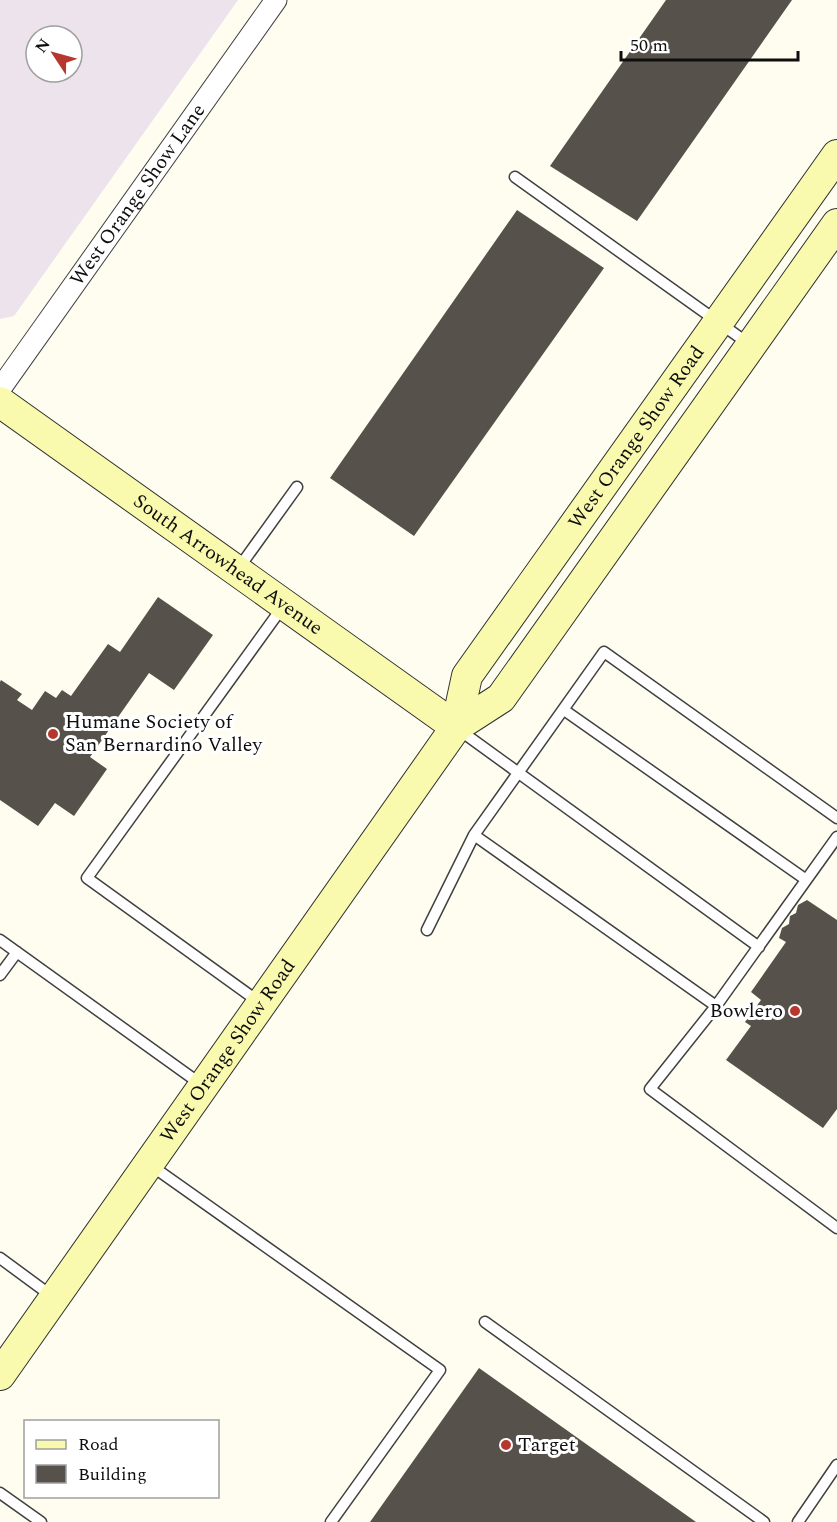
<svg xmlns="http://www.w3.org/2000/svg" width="837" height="1522" viewBox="0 0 837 1522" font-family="Spectral,serif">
<rect width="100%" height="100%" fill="#fefdf0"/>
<path fill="#ece3ec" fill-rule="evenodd" d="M 0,0 L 238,0 L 14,316 L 0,319 ZM 36,36 L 72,36 L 72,72 L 36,72 Z"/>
<path fill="#56514b" d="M 666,0 L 792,0 L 637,221 L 550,166 Z
M 517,210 L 604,268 L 414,536 L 330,478 Z
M 158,597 L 213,635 L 174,690 L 149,673 L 90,757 L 107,769 L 74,816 L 55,803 L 38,826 L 0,800 L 0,682 L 1,680 L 22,694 L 17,700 L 32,710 L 45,691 L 56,698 L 62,690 L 71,696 L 108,644 L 120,652 Z
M 807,900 L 837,920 L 837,1109 L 823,1128 L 726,1060 L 751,1026 L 745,1022 L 761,1000 L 751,992 L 786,942 L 779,938 L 782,928 L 789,924 L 790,916 L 796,913 L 798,905 Z
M 479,1368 L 696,1522 L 370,1522 Z"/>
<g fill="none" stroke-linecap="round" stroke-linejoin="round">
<defs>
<path id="lane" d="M 515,177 L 749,344
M 238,569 L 297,487
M 564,710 L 805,879
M 458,729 L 759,947
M 474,835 L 716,1006
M 837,837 L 716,1006 L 650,1089 L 837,1228
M 427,930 L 474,835 L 604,652 L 837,818
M 0,940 L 202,1085
M 0,975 L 17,952
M 259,1002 L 87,878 L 284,605
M 149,1164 L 440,1370 L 331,1522
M 0,1258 L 53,1297
M 485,1322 L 764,1522
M 0,1493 L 41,1522
M 798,1522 L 837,1465"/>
<g id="street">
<path id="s1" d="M 0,389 L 276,0"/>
</g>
<g id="secondary">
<path id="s2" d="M 0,402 L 456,727"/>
<path id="s3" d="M 456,727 L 467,676 L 837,155"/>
<path id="s4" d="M 0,1375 L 456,727 L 501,698 L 837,224"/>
</g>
</defs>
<use href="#lane" stroke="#414141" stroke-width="13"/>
<use href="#street" stroke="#414141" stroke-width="23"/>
<use href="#secondary" stroke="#303030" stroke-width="32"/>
<use href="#lane" stroke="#fff" stroke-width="10"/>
<use href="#street" stroke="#fff" stroke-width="21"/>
<use href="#secondary" stroke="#fafaaf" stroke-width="30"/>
</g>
<g fill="#b7362d" stroke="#fff" stroke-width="2">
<circle cx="53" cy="734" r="6"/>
<circle cx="795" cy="1011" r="6"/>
<circle cx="506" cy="1445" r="6"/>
</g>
<g text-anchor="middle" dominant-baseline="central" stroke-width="6" stroke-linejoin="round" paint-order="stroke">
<g font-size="20" fill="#0e0e0e" stroke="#fff">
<text stroke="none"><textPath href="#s1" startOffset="238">West Orange Show Lane</textPath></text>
<text stroke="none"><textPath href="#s3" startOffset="345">West Orange Show Road</textPath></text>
<text stroke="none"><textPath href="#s2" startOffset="280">South Arrowhead Avenue</textPath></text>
<text stroke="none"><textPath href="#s4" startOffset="396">West Orange Show Road</textPath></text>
</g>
<g font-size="20" fill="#0e0e0e" stroke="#fff" text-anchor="start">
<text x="65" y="722">Humane Society of<tspan x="65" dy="23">San Bernardino Valley</tspan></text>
<text x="783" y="1011" text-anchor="end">Bowlero</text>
<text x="518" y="1445">Target</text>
</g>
</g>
<rect x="24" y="1420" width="195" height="78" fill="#ffffff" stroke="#9f9f9f" stroke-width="1.5"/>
<rect x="36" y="1440" width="30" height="9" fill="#fafaaf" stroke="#9f9f9f" stroke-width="1.5"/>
<text x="78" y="1450" font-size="18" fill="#0e0e0e">Road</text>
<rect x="36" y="1465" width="30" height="18" fill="#56514b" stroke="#9f9f9f" stroke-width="1.5"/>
<text x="78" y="1480" font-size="18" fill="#0e0e0e">Building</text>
<g transform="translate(54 54) rotate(306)"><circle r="28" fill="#ffffff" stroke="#9f9f9f" stroke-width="1.5"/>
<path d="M0-4.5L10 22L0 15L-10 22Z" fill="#b7362d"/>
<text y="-9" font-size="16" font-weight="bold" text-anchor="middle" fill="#0e0e0e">N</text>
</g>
<path d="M621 51v9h177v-9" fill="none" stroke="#0e0e0e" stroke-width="3"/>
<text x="630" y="51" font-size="18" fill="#0e0e0e" stroke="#ffffff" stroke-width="4.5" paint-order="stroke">50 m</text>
</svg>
